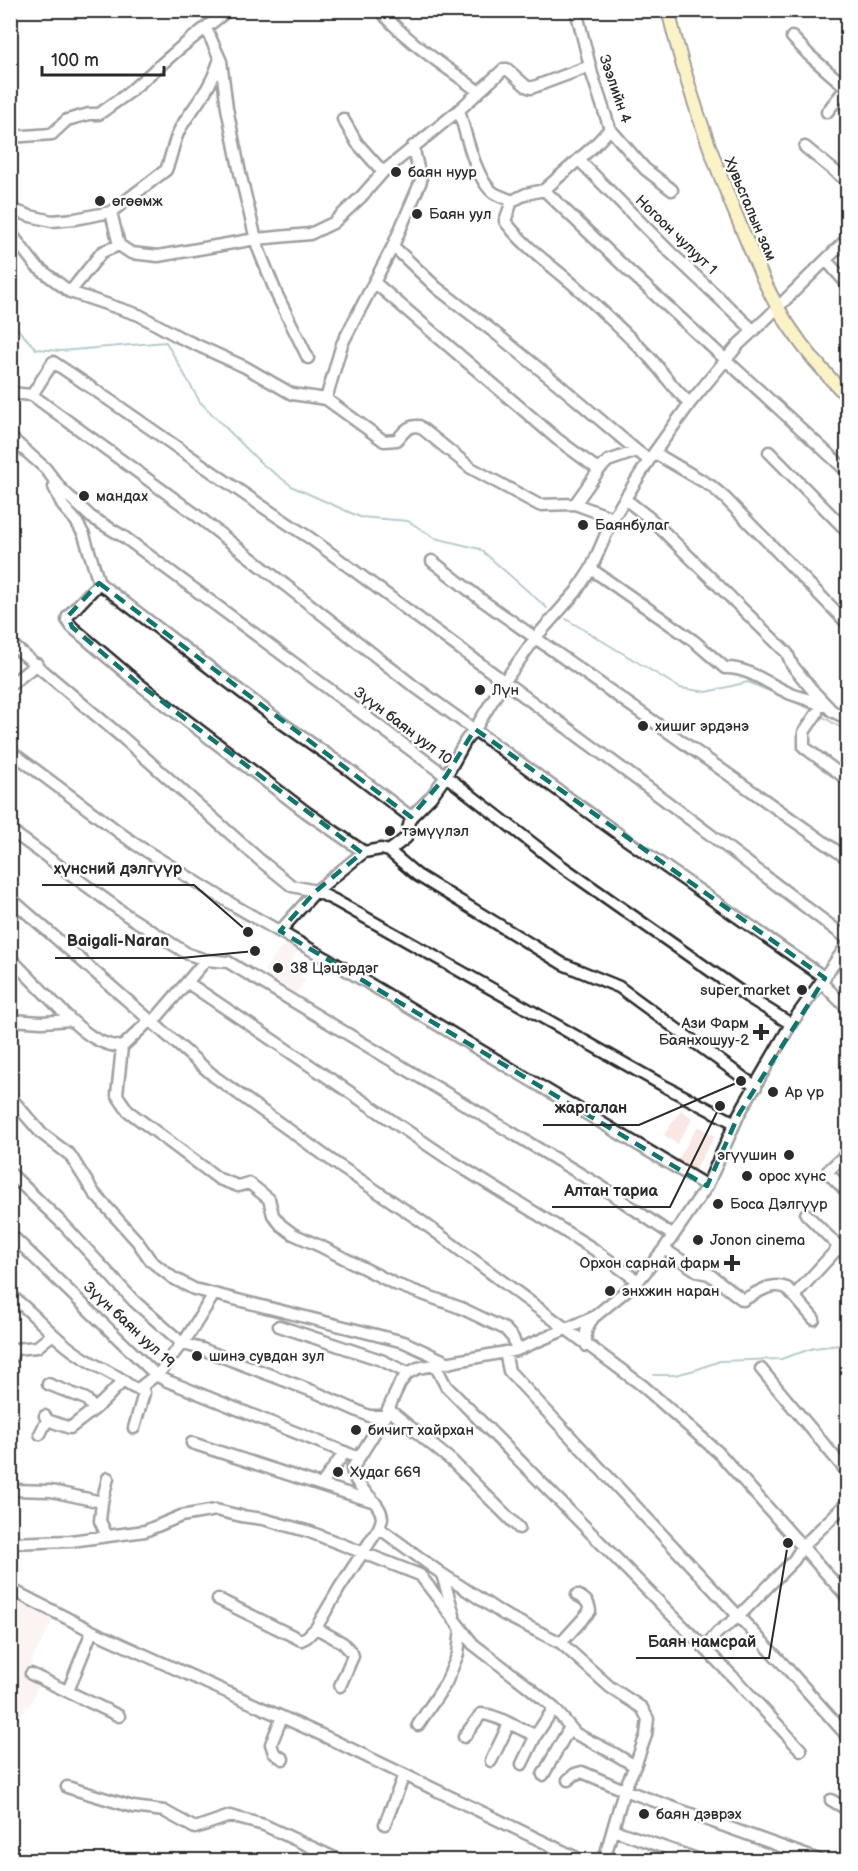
<svg xmlns="http://www.w3.org/2000/svg" width="858" height="1871" viewBox="0 0 858 1871" font-family="'Balsamiq Sans',sans-serif">
<rect width="100%" height="100%" fill="#fff"/>
<filter id="ink" filterUnits="userSpaceOnUse"><feTurbulence type="fractalNoise" baseFrequency=".0167" numOctaves="2"/><feDisplacementMap in="SourceGraphic" scale="12" xChannelSelector="R" yChannelSelector="G"/><feConvolveMatrix kernelMatrix="1 2 1 2 8 2 1 2 1" color-interpolation-filters="sRGB"/></filter>
<g filter="url(#ink)">
<path fill="#f8e7e3" d="M 286,941 L 298,951 L 287,966 L 306,980 L 295,994 L 264,971 Z
M 681,1110 L 693,1118 L 677,1144 L 664,1135 Z
M 698,1126 L 715,1136 L 694,1171 L 677,1161 Z
M 11,1598 L 54,1618 L 25,1675 L 37,1683 L 38,1686 L 29,1707 L 26,1706 L 11,1732 Z"/>
<g fill="none" stroke-linecap="round" stroke-linejoin="round">
<path stroke="#5d8d95" stroke-width="2" d="M 10,321 L 36,349 L 61,351 L 166,342 L 200,402 L 261,463 L 293,487 L 360,517 L 408,521 L 435,538 L 480,549 L 547,608
M 566,619 L 680,688 L 707,692 L 748,682 L 813,710
M 820,715 L 848,732
M 654,1375 L 675,1375 L 695,1370 L 720,1361 L 781,1359 L 814,1348 L 848,1344"/>
<defs>
<path id="minor" d="M 380,10 C 406,42 447,67 479,92
M 576,10 L 592,74 L 610,129 L 645,169 L 672,190
M 792,37 L 809,55 L 848,89
M 221,61 L 227,108 L 240,173 L 258,248 L 277,295 L 308,358
M 459,110 C 465,131 476,181 494,193 C 499,196 506,198 512,201 L 526,194 L 544,190 L 594,146 L 610,129
M 827,112 L 846,88
M 343,119 L 357,143 L 383,172
M 10,137 L 52,134 L 67,120 L 89,114 L 99,114 L 127,94 L 180,48 L 228,10
M 805,147 L 848,182
M 579,160 L 669,251 L 754,331
M 544,190 L 629,271 L 848,472
M 512,201 L 505,221 C 526,250 559,270 585,295 C 607,316 630,337 651,359 C 664,374 675,391 690,403
M 10,209 L 30,216 L 52,221 L 75,219 L 111,212 L 166,170 C 172,156 173,142 180,129 C 189,113 203,98 211,81 C 215,74 217,66 220,59 L 206,28
M 111,212 L 119,245
M 10,232 L 36,266 L 70,292 L 139,315 L 179,337 L 245,367 L 292,394 L 326,399 L 384,441 L 397,440 C 404,432 408,425 419,426 L 471,468 L 539,505 L 575,504 L 613,518
M 393,246 L 437,288 L 494,332 L 558,384 L 637,451
M 826,260 L 848,285
M 374,282 L 557,439 L 599,470
M 70,292 L 102,252 L 119,245 L 131,253 L 158,256 L 256,239 L 310,234 L 333,223 L 361,197 L 383,172 L 459,110 L 504,69 L 507,69 L 526,86 L 531,88 L 590,66
M 10,393 L 32,395 L 191,511 L 411,684 L 624,838 L 825,978
M 32,395 L 53,362 C 140,419 223,482 310,538 L 658,795 L 848,939
M 326,399 L 342,344 L 393,246 L 421,181 L 413,146
M 10,437 L 45,468 L 62,490 L 91,517 L 124,537 L 213,603 L 446,776 L 560,865 L 748,997 L 791,1024
M 769,452 L 848,532
M 655,453 L 711,486 L 725,498 L 848,624
M 54,487 L 63,506 L 76,521 L 84,535 L 99,583 L 68,616 L 67,620 L 72,627 L 139,684 L 306,812 L 364,852
M 625,499 L 652,520 L 787,653 L 792,665 L 814,692 L 832,711 L 848,719
M 575,504 L 599,470 L 608,461 L 637,451 L 649,460 L 690,403 L 739,344 L 766,319 L 848,238
M 432,561 L 483,601 L 848,859
M 591,569 L 694,641 L 725,668 C 749,667 769,685 791,694 C 802,698 812,700 823,706
M 99,583 L 282,723 L 348,769 L 411,817
M 10,643 L 123,738 L 261,861 L 292,886 L 316,891 L 336,901 L 666,1087 L 735,1123
M 10,685 L 37,664
M 817,713 L 804,732 L 804,747 L 848,780
M 10,751 L 135,844 L 235,906 L 343,968 L 707,1186
M 10,830 L 128,916 L 188,954 L 206,960 L 228,962 L 602,1187 L 672,1235
M 389,851 L 417,875 L 563,964 L 619,987 L 756,1087
M 10,898 L 215,1077 L 338,1165 L 421,1221 L 643,1386 L 719,1453 L 848,1598
M 280,931 L 316,891 L 364,852 L 381,849 L 389,851 L 406,838 L 411,817 L 431,797 L 446,776 L 466,740 L 475,729 L 504,682 L 536,637 L 576,592 L 591,569 L 613,518 L 649,460
M 10,958 L 71,1020
M 188,983 L 453,1162 L 592,1248 L 638,1281
M 822,983 L 848,1009
M 10,1020 L 42,1022 L 71,1020 C 86,1034 100,1045 122,1047 L 147,1023 L 152,1023 L 206,960
M 122,1047 L 117,1095 L 128,1111 L 219,1179 L 238,1186 L 249,1183 L 269,1199 L 273,1215 L 281,1225 L 293,1234 L 322,1247 L 395,1284 L 461,1308 L 505,1329 L 513,1338 L 517,1350
M 10,1097 L 41,1133 L 70,1155 L 94,1193 L 137,1241 L 151,1261 L 173,1278 L 194,1289 L 214,1294 L 404,1342 L 449,1363
M 848,1160 L 843,1157 L 828,1171 L 828,1173 L 848,1193
M 10,1173 L 64,1225 L 134,1301 L 183,1344 L 202,1349 L 315,1392 L 369,1416 L 385,1416
M 806,1214 L 848,1256
M 10,1234 L 156,1375 L 165,1380 L 359,1458
M 664,1249 L 699,1272 L 709,1274 L 743,1300 C 757,1293 771,1281 787,1288 L 814,1319
M 10,1295 C 30,1310 44,1327 62,1342 C 79,1357 99,1367 118,1377 C 125,1381 130,1388 138,1389 L 160,1372 L 182,1343
M 794,1296 L 838,1248
M 279,1326 L 381,1360 L 408,1373
M 183,1344 L 214,1294
M 587,1346 C 584,1334 586,1327 594,1317 L 638,1281 L 664,1249 L 707,1186 L 739,1114 L 791,1024 L 848,944
M 505,1352 L 509,1371 L 785,1666 L 848,1737
M 10,1359 L 15,1349 L 37,1347 L 53,1334
M 435,1365 L 446,1386 L 735,1679 L 801,1750
M 761,1369 L 848,1473
M 48,1384 L 86,1399 L 94,1409 C 106,1401 113,1389 124,1381
M 388,1409 L 452,1461 L 519,1528
M 45,1416 L 47,1420 L 70,1428 L 96,1408
M 134,1428 L 144,1393 L 142,1386
M 40,1434 L 47,1420
M 192,1443 L 321,1485 L 345,1452
M 321,1485 L 372,1501
M 10,1490 L 51,1491 L 102,1502
M 379,1528 L 442,1574 L 503,1614 L 561,1643 L 610,1687 L 642,1708 L 648,1719 L 646,1735 L 635,1766 L 624,1790 L 604,1860
M 107,1536 L 100,1521 L 102,1502 L 108,1478
M 10,1543 L 71,1541 L 145,1531 L 181,1516 L 216,1510 L 241,1516 L 263,1519 L 310,1532 L 420,1575 L 473,1644 L 525,1684 L 554,1708 L 576,1734 L 615,1754 L 635,1766
M 442,1574 L 454,1615
M 10,1587 L 12,1590 L 92,1631 L 324,1736 L 581,1860
M 218,1599 L 301,1640 L 307,1637 L 316,1628 L 340,1587 L 379,1528 C 380,1524 382,1521 382,1518 C 381,1500 354,1489 352,1469 L 385,1416 L 400,1383 L 408,1373 L 418,1368 L 517,1350 L 594,1317
M 316,1628 L 343,1643 L 352,1653 L 353,1656 L 340,1686
M 561,1643 L 590,1611 C 589,1602 585,1599 577,1595
M 704,1648 L 718,1632 L 738,1617 L 794,1560 L 802,1547 L 848,1502
M 31,1674 L 119,1716
M 68,1691 L 92,1631
M 282,1717 L 271,1744 L 274,1753 L 283,1759
M 418,1725 L 446,1683 L 458,1654 L 461,1628
M 464,1737 L 481,1714 C 500,1715 518,1730 536,1735
M 491,1761 L 509,1724
M 522,1764 L 536,1735 L 554,1708
M 543,1775 L 570,1727
M 568,1780 L 575,1774 L 582,1772 L 624,1790 L 819,1860
M 67,1787 L 133,1807 L 164,1811 L 195,1828 L 230,1816 L 264,1825 L 339,1860
M 831,1800 L 848,1810
M 385,1824 L 404,1775
M 614,1830 L 700,1860"/>
<path id="major" d="M 668,10 C 686,85 711,156 741,227 C 755,261 769,296 789,326 C 806,352 826,375 848,397"/>
</defs>
<use href="#minor" stroke="#2b2b2b" stroke-width="15"/>
<use href="#major" stroke="#2b2b2b" stroke-width="16"/>
<use href="#minor" stroke="#fff" stroke-width="10"/>
<use href="#major" stroke="#f7e281" stroke-width="12"/>
</g>
</g>
<path d="M0 0H858V1871H0ZM 99,583 L 411,817 L 446,776 L 475,729 L 825,978 L 739,1114 L 707,1186 L 280,931 L 316,891 L 362,853 L 139,684 L 72,627 L 68,616 Z" fill="#fff" fill-opacity=".55" fill-rule="evenodd"/>
<path fill="none" stroke="#0f766e" stroke-width="4.5" stroke-dasharray="12 8" stroke-linejoin="round" d="M 99,583 L 411,817 L 446,776 L 475,729 L 825,978 L 739,1114 L 707,1186 L 280,931 L 316,891 L 362,853 L 139,684 L 72,627 L 68,616 Z"/>
<g fill="#2b2b2b" stroke="#fff" stroke-width="2">
<circle cx="396" cy="172" r="6"/>
<circle cx="100" cy="201" r="6"/>
<circle cx="417" cy="214" r="6"/>
<circle cx="84" cy="496" r="6"/>
<circle cx="583" cy="525" r="6"/>
<circle cx="480" cy="690" r="6"/>
<circle cx="643" cy="726" r="6"/>
<circle cx="390" cy="831" r="6"/>
<circle cx="278" cy="968" r="6"/>
<circle cx="802" cy="990" r="6"/>
<path d="M758 1023h6v6h6v6h-6v6h-6v-6h-6v-6h6z"/>
<circle cx="773" cy="1092" r="6"/>
<circle cx="789" cy="1155" r="6"/>
<circle cx="747" cy="1176" r="6"/>
<circle cx="718" cy="1204" r="6"/>
<circle cx="698" cy="1240" r="6"/>
<path d="M729 1254h6v6h6v6h-6v6h-6v-6h-6v-6h6z"/>
<circle cx="610" cy="1291" r="6"/>
<circle cx="197" cy="1356" r="6"/>
<circle cx="356" cy="1430" r="6"/>
<circle cx="338" cy="1472" r="6"/>
<circle cx="644" cy="1814" r="6"/>
</g>
<g text-anchor="middle" dominant-baseline="central" stroke-width="5" stroke-linejoin="round" paint-order="stroke">
<g font-size="15" fill="#2b2b2b" stroke="#fff">
<text transform="translate(615 89) rotate(71)">Зээлийн 4</text>
<text transform="translate(750 209) rotate(67)">Хувьсгалын зам</text>
<text transform="translate(676 235) rotate(44)">Ногоон чулуут 1</text>
<text transform="translate(403 726) rotate(37)">Зүүн баян уул 10</text>
<text transform="translate(129 1325) rotate(43)">Зүүн баян уул 19</text>
</g>
<g font-size="15" fill="#2b2b2b" stroke="#fff" text-anchor="start">
<text x="408" y="172">баян нуур</text>
<text x="112" y="201">өгөөмж</text>
<text x="429" y="214">Баян уул</text>
<text x="96" y="496">мандах</text>
<text x="595" y="525">Баянбулаг</text>
<text x="492" y="690">Лүн</text>
<text x="655" y="726">хишиг эрдэнэ</text>
<text x="402" y="831">тэмүүлэл</text>
<text x="290" y="968">38 Цэцэрдэг</text>
<text x="790" y="990" text-anchor="end">super market</text>
<text x="749" y="1023" text-anchor="end">Ази Фарм<tspan x="749" dy="17">Баянхошуу-2</tspan></text>
<text x="785" y="1092">Ар үр</text>
<text x="777" y="1155" text-anchor="end">эгүүшин</text>
<text x="759" y="1176">орос хүнс</text>
<text x="730" y="1204">Боса Дэлгүүр</text>
<text x="710" y="1240">Jonon cinema</text>
<text x="720" y="1263" text-anchor="end">Орхон сарнай фарм</text>
<text x="622" y="1291">энхжин наран</text>
<text x="209" y="1356">шинэ сувдан зул</text>
<text x="368" y="1430">бичигт хайрхан</text>
<text x="350" y="1472">Худаг 669</text>
<text x="656" y="1814">баян дэврэх</text>
</g>
</g>
<path fill="none" stroke="#2b2b2b" stroke-width="2" d="M248 932L194 885H42M255 951L181 958H55M741 1081L639 1125H543M720 1106L670 1207H552M788 1543L769 1658H636"/>
<g fill="#2b2b2b" stroke="#fff" stroke-width="2">
<circle cx="248" cy="932" r="6"/>
<circle cx="255" cy="951" r="6"/>
<circle cx="741" cy="1081" r="6"/>
<circle cx="720" cy="1106" r="6"/>
<circle cx="788" cy="1543" r="6"/>
</g>
<g font-size="16" text-anchor="middle" font-weight="bold" fill="#2b2b2b" stroke="#fff" stroke-width="5" stroke-linejoin="round" paint-order="stroke">
<text x="118" y="874">хүнсний дэлгүүр</text>
<text x="118" y="946">Baigali-Naran</text>
<text x="591" y="1113">жаргалан</text>
<text x="611" y="1196">Алтан тариа</text>
<text x="702" y="1647">Баян намсрай</text>
</g>
<rect width="858" height="1871" fill="none" stroke="#fff" stroke-width="36"/>
<rect x="18" y="18" width="822" height="1835" fill="none" stroke="#2b2b2b" stroke-width="2" filter="url(#ink)"/>
<path d="M42 66v9h122v-9" fill="none" stroke="#2b2b2b" stroke-width="3"/>
<text x="51" y="66" font-size="18" fill="#2b2b2b" stroke="#ffffff" stroke-width="4.5" paint-order="stroke">100 m</text>
</svg>
